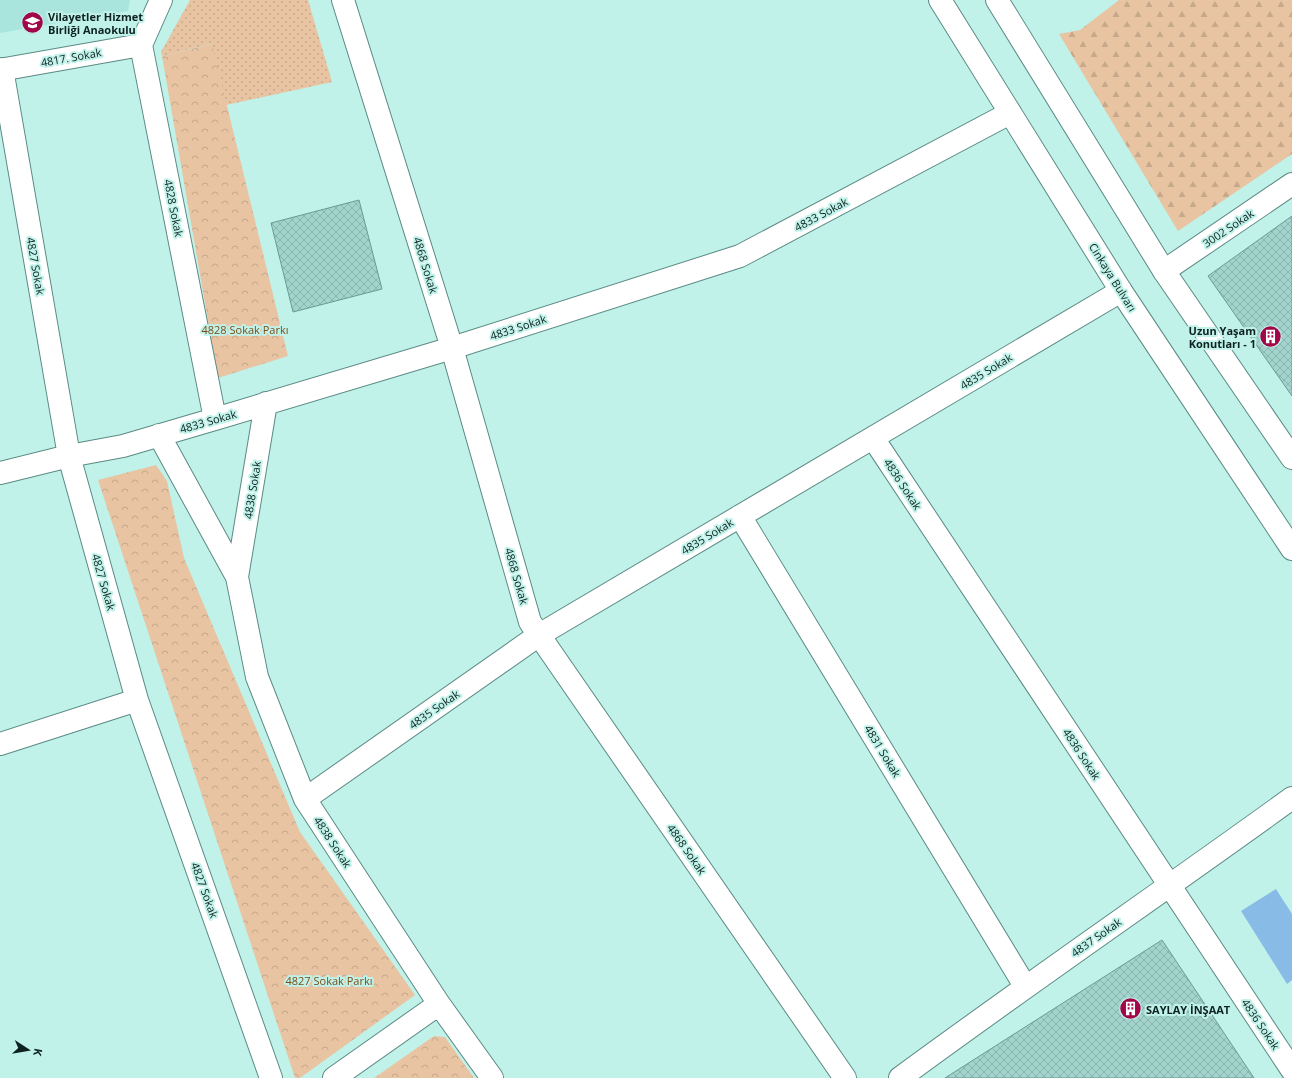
<svg xmlns="http://www.w3.org/2000/svg" width="1292" height="1078" viewBox="0 0 1292 1078" font-family="'Open Sans',sans-serif">
<defs>
<pattern id="grass-dots" width="8" height="8" patternUnits="userSpaceOnUse"><rect width="8" height="8" fill="#e8c4a2"/><path d="M2 2h.1M6 6h.1" fill="none" stroke="#c6a88b" stroke-width="1.8" stroke-linecap="round"/></pattern>
<pattern id="forest-firs" width="22" height="20" patternUnits="userSpaceOnUse"><rect width="22" height="20" fill="#e8c4a2"/><path d="M5 1l3.5 6h-7zM16 11l3.5 6h-7z" fill="#c6a88b"/></pattern>
<pattern id="park-crowns" width="20" height="18" patternUnits="userSpaceOnUse"><rect width="20" height="18" fill="#e8c4a2"/><path d="M2 6a3 3 0 1 1 6 0M12 15a3 3 0 1 1 6 0" fill="none" stroke="#c6a88b"/></pattern>
<pattern id="building-cross-hatch" width="8" height="8" patternUnits="userSpaceOnUse"><rect width="8" height="8" fill="#a2d3cc"/><path d="M0 0l8 8M0 8l8-8" fill="none" stroke="#8ab5af"/></pattern>
</defs>
<rect width="100%" height="100%" fill="#c0f2ea"/>
<path fill="#aae5dd" d="M 0,0 L 130,0 L 128,11 L 0,33 Z"/>
<path fill="url(#grass-dots)" d="M 190,0 L 308,0 L 332,82 L 226,105 L 211,44 L 162,56 L 161,52 Z"/>
<path fill="url(#forest-firs)" d="M 1119,0 L 1292,0 L 1292,154 L 1178,231 L 1059,34 L 1080,30 Z"/>
<path fill="url(#park-crowns)" d="M 212,44 L 288,356 L 218,378 L 162,56 Z
M 156,465 L 167,481 L 184,558 L 300,832 L 415,995 L 300,1078 L 295,1078 L 98,480 Z
M 434,1036 L 445,1037 L 474,1078 L 374,1078 Z"/>
<path fill="#89bbe7" d="M 1276,889 L 1292,914 L 1292,980 L 1287,984 L 1241,911 Z"/>
<path fill="url(#building-cross-hatch)" stroke="#6b9a94" d="M 359,200 L 382,289 L 293,312 L 271,223 Z
M 1292,216 L 1292,396 L 1208,276 Z
M 1162,940 L 1254,1078 L 945,1078 Z"/>
<g fill="none" stroke-linecap="round" stroke-linejoin="round">
<defs>
<path id="minor" d="M 161,0 L 141,45 L 215,419
M 2,69 L 69,456 L 137,700 L 271,1078
M 0,70 L 141,45
M 1164,271 L 1292,184
M 159,435 L 237,577 L 257,677 L 305,799 L 439,1004 L 492,1078
M 873,438 L 1292,1070
M 0,473 L 69,456 L 123,446 L 215,419 L 452,348 L 740,256 L 1010,113
M 740,516 L 1025,986
M 237,577 L 266,403
M 0,744 L 137,700
M 305,799 L 539,635 L 1121,291
M 334,1078 L 439,1004
M 900,1078 C 1029,983 1162,892 1292,798"/>
<path id="tertiary" d="M 343,0 L 452,348 L 530,622 L 845,1078"/>
<path id="primary" d="M 940,0 L 1121,291 L 1292,549
M 997,0 L 1164,271 L 1292,458"/>
</defs>
<use href="#minor" stroke="#5b8a84" stroke-width="24"/>
<use href="#tertiary" stroke="#5b8a84" stroke-width="24"/>
<use href="#primary" stroke="#5b8a84" stroke-width="24"/>
<use href="#minor" stroke="#fff" stroke-width="22"/>
<use href="#tertiary" stroke="#fff" stroke-width="22"/>
<use href="#primary" stroke="#fff" stroke-width="22"/>
</g>
<defs>
<symbol id="school-disc" viewBox="-11 -11 22 22"><circle r="9.5" fill="#a00648" stroke="#c0f2ea"/><path d="M0-5L7-2L0 1L-7-2ZM-4 1L0 2.5L4 1V4Q0 6-4 4Z" fill="#fff"/></symbol>
<symbol id="building-disc" viewBox="-11 -11 22 22"><circle r="9.5" fill="#a00648" stroke="#c0f2ea"/><path d="M-4-6H4V6H1V3H-1V6H-4ZM-2.5-4.3h1.7v1.8h-1.7ZM.8-4.3h1.7v1.8H.8ZM-2.5-1h1.7V.8h-1.7ZM.8-1h1.7V.8H.8Z" fill="#fff"/></symbol>
</defs>
<g fill-rule="evenodd">
<use href="#school-disc" x="20" y="10" width="25" height="25"/>
<use href="#building-disc" x="1258" y="324" width="25" height="25"/>
<use href="#building-disc" x="1118" y="996" width="25" height="25"/>
</g>
<g text-anchor="middle" dominant-baseline="central" stroke-width="4" stroke-linejoin="round" paint-order="stroke">
<g font-size="11" font-weight="bold" fill="#0e221f" stroke="#c0f2ea" text-anchor="start">
<text x="48" y="16">Vilayetler Hizmet<tspan x="48" dy="13">Birliği Anaokulu</tspan></text>
<text x="1256" y="330" text-anchor="end">Uzun Yaşam<tspan x="1256" dy="13">Konutları - 1</tspan></text>
<text x="1146" y="1009">SAYLAY İNŞAAT</text>
</g>
<g font-size="11" fill="#0e221f" stroke="#c0f2ea">
<text transform="translate(71 57) rotate(-10)">4817. Sokak</text>
<text transform="translate(174 208) rotate(79)">4828 Sokak</text>
<text transform="translate(821 214) rotate(-28)">4833 Sokak</text>
<text transform="translate(1228 228) rotate(-34)">3002 Sokak</text>
<text transform="translate(426 265) rotate(73)">4868 Sokak</text>
<text transform="translate(36 266) rotate(80)">4827 Sokak</text>
<text transform="translate(1113 277) rotate(58)">Cinkaya Bulvarı</text>
<text transform="translate(518 327) rotate(-18)">4833 Sokak</text>
<text transform="translate(986 371) rotate(-31)">4835 Sokak</text>
<text transform="translate(208 421) rotate(-16)">4833 Sokak</text>
<text transform="translate(903 484) rotate(57)">4836 Sokak</text>
<text transform="translate(252 490) rotate(-81)">4838 Sokak</text>
<text transform="translate(707 536) rotate(-31)">4835 Sokak</text>
<text transform="translate(517 576) rotate(74)">4868 Sokak</text>
<text transform="translate(104 582) rotate(74)">4827 Sokak</text>
<text transform="translate(434 709) rotate(-35)">4835 Sokak</text>
<text transform="translate(883 751) rotate(59)">4831 Sokak</text>
<text transform="translate(1082 754) rotate(57)">4836 Sokak</text>
<text transform="translate(333 842) rotate(57)">4838 Sokak</text>
<text transform="translate(687 849) rotate(55)">4868 Sokak</text>
<text transform="translate(205 890) rotate(70)">4827 Sokak</text>
<text transform="translate(1096 937) rotate(-35)">4837 Sokak</text>
<text transform="translate(1261 1024) rotate(56)">4836 Sokak</text>
</g>
<g font-size="11" fill="#7a4c17" stroke="#c0f2ea">
<text x="245" y="329">4828 Sokak Parkı</text>
<text x="329" y="980">4827 Sokak Parkı</text>
</g>
</g>
<g transform="translate(28 1050) rotate(102)" stroke="#c0f2ea" stroke-width="3" paint-order="stroke">
<path d="M0-3L7 15L0 10L-7 15Z" fill="#0e221f"/>
<text y="-6" font-size="11" font-weight="bold" text-anchor="middle" fill="#0e221f">K</text>
</g>
</svg>
